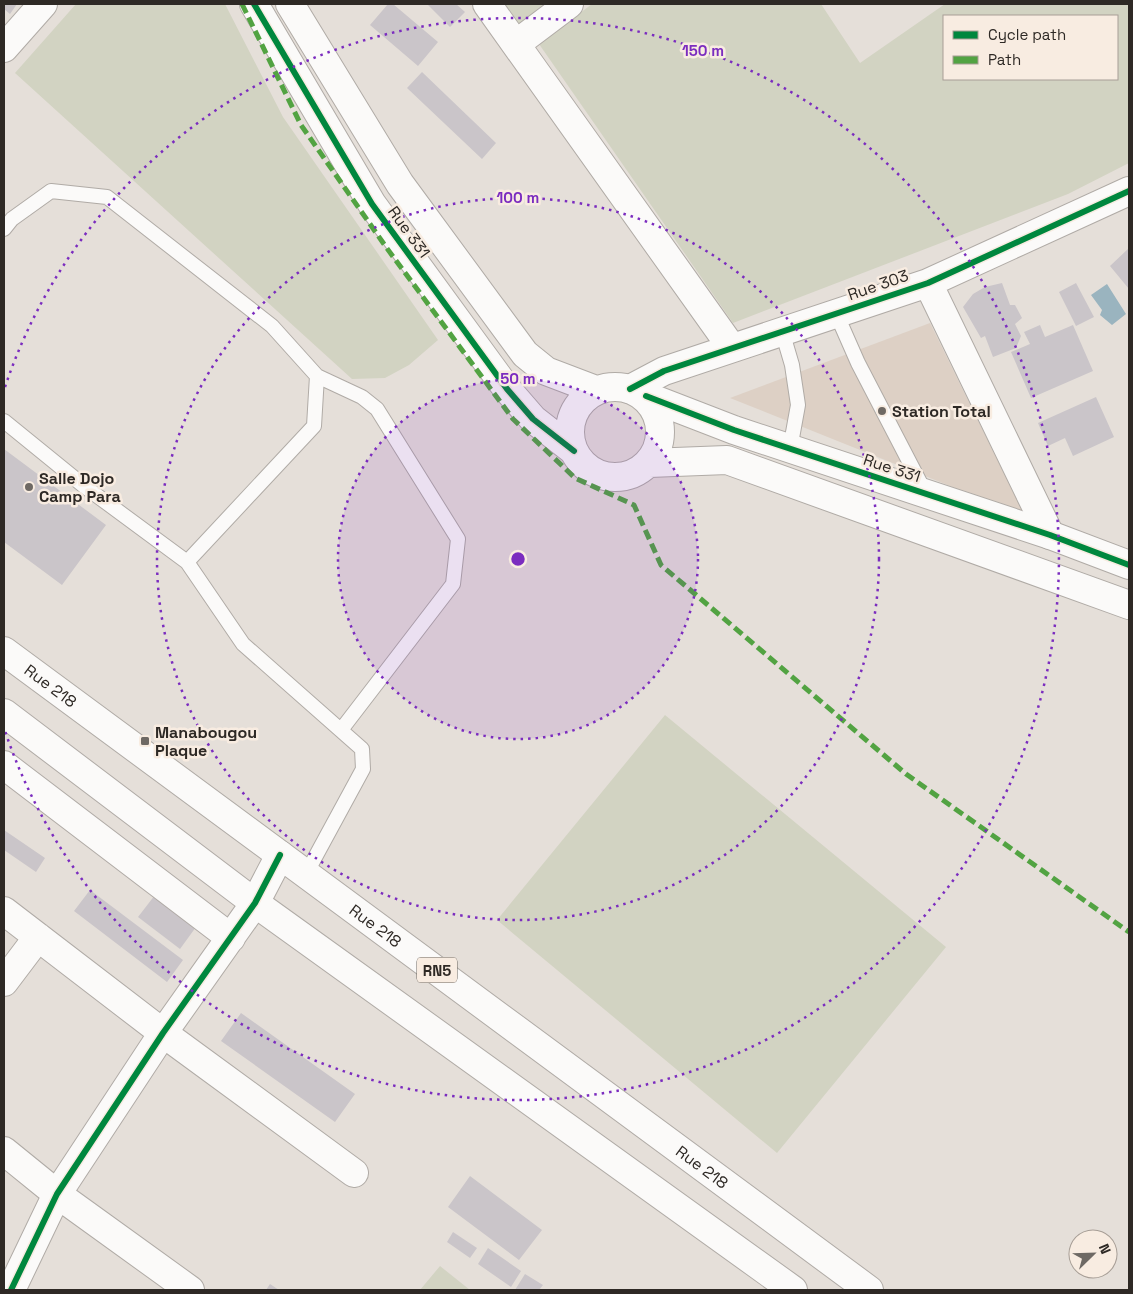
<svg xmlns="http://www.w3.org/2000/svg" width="1133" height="1294" viewBox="0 0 1133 1294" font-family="'Space Grotesk',sans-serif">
<rect width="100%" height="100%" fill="#e5dfd9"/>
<path fill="#ddd0c5" d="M 930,323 L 1025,516 L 730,398 Z"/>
<path fill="#d2d3c2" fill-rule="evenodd" d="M 76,4 L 225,4 L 283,117 L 438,340 L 409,365 L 385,378 L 352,379 L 15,73 Z
M 505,4 L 544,4 L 519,24 Z
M 592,4 L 821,4 L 860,63 L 945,4 L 1129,4 L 1129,163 L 1068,194 L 733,323 L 539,44 ZM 944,16 L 1117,16 L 1117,79 L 944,79 Z
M 665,715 L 946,947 L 777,1153 L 497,920 Z
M 440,1266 L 470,1290 L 420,1290 Z"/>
<path fill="#9ab4bf" d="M 1107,284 L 1126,314 L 1112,325 L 1100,315 L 1102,310 L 1091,295 Z"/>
<path fill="#cac5c9" d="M 4,4 L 17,4 L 10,14 L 4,9 Z
M 388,4 L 393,4 L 438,42 L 418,66 L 370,25 Z
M 427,4 L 456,4 L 465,12 L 450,27 Z
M 422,72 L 496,143 L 482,159 L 407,88 Z
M 1129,248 L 1129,289 L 1110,266 Z
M 1002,283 L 1010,305 L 1015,305 L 1022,318 L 1015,324 L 1021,336 L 1016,348 L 993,357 L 985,336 L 981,338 L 963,307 L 973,294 L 985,287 Z
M 1076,283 L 1094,317 L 1076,326 L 1059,292 Z
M 1040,325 L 1045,337 L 1073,325 L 1093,371 L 1031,398 L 1011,352 L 1030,344 L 1024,332 Z
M 1096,397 L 1114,437 L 1073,456 L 1065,438 L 1048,446 L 1038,423 Z
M 4,449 L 106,525 L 62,585 L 4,542 Z
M 4,830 L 45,858 L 36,872 L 4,850 Z
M 90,890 L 183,960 L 167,982 L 74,911 Z
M 155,895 L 196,927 L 180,949 L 138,917 Z
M 241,1013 L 355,1094 L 335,1122 L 221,1041 Z
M 470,1176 L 542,1230 L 519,1260 L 448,1207 Z
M 453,1232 L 477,1248 L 470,1258 L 447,1242 Z
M 488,1248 L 521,1271 L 511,1287 L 478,1264 Z
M 525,1274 L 543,1285 L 539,1290 L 515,1290 Z
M 270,1284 L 279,1290 L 266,1290 Z"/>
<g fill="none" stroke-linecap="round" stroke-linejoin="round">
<defs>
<path id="service" d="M 4,229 L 12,219 L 51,191 L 107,197 L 272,326 L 317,376 L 314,426 L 187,562
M 836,313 L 858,363 L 925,492
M 782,331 L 792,365 L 798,405 L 790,449
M 317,376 L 362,397 L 377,409 L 458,539 L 453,584 L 341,730
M 4,421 L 84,486 L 187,562 L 243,644 L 362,749 L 363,769 L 306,874"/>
<path id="minor" d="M 487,4 L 732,348
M 516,44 L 569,4
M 4,48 L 43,4
M 928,283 L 1050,535
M 630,389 L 664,371 L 928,283 L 1129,191
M 4,765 L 231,938
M 4,911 L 163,1033 L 354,1173
M 4,982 L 38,937
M 4,1151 L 57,1194 L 190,1290
M 11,1290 L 57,1194 L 163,1033 L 255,903 L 280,855"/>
<path id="tertiary" d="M 254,4 L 372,204 L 507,389 L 533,419 L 574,451
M 290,4 L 400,184 L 525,354 L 546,371 L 596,390
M570 432a45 45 0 1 1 90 0a45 45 0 1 1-90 0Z
M 646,396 L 734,430 L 1050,535 L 1129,565
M 649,463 L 727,460 L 1129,605"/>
<g id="trunk">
<path id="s1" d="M 4,651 L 869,1290"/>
<path d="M 4,713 L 255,903 L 793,1290"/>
</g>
</defs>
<use href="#service" stroke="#b0aba6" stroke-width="16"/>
<use href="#minor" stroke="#b0aba6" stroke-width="30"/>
<use href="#tertiary" stroke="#b0aba6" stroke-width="30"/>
<use href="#trunk" stroke="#b0aba6" stroke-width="30"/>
<use href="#service" stroke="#fbfaf9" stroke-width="14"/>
<use href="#minor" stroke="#fbfaf9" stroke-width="28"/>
<use href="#tertiary" stroke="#fbfaf9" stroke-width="28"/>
<use href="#trunk" stroke="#fbfaf9" stroke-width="28"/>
<path stroke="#52a342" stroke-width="5" stroke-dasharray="10 5" stroke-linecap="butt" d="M 242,4 L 301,125 L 386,247 L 513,419 L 575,478 L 634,505 L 661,565 L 906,774 L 1129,932"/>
<defs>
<path id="cycleway" d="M 254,4 L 372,204 L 507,389 L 533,419 L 574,451
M 630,389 L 664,371 L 928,283 L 1129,191
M 646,396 L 734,430 L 1050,535 L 1129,565
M 11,1290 L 57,1194 L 163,1033 L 255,903 L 280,855"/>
</defs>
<use href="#cycleway" stroke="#f8ece1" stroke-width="9"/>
<use href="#cycleway" stroke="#00873e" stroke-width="6"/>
</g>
<circle cx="518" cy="559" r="180" fill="#7b2cbf" fill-opacity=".12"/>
<g fill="none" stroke="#7b2cbf" stroke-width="2.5" stroke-dasharray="2.5 5">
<circle cx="518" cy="559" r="180"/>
<circle cx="518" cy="559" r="361"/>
<path d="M5 387A541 541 0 1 1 5 731"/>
</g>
<g fill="#6e6964" stroke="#f8ece1" stroke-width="2">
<circle cx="882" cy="411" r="5"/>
<circle cx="29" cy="487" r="5"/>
<rect x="140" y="736" width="10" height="10" rx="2.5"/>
</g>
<g text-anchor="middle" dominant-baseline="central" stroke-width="5" stroke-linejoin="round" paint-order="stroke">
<rect fill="#f8ece1" stroke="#6b645d" stroke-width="1" x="417" y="957.5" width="40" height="25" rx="4"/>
<g font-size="15" font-weight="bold" fill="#2e2925">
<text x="437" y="970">RN5</text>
</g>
<g font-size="16" fill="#2e2925" stroke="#f8ece1">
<text transform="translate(409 232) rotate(54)">Rue 331</text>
<text transform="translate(878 285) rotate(-19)">Rue 303</text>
<text transform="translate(892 468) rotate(18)">Rue 331</text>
<text stroke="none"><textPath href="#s1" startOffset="58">Rue 218</textPath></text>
<text stroke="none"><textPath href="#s1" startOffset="462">Rue 218</textPath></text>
<text stroke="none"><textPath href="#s1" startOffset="868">Rue 218</textPath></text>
</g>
<g font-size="16" font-weight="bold" fill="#2e2925" stroke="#f8ece1" text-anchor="start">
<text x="892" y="411">Station Total</text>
<text x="39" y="478">Salle Dojo<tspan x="39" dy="18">Camp Para</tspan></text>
<text x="155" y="732">Manabougou<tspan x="155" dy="18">Plaque</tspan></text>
</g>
</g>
<circle cx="518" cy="559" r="8" fill="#7b2cbf" stroke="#f8ece1" stroke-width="2.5"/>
<g font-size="15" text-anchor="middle" font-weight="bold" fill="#7b2cbf" stroke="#f8ece1" stroke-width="5" stroke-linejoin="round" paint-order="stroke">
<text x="703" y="56">150 m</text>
<text x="518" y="203">100 m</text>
<text x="518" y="384">50 m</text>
</g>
<rect width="1133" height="1294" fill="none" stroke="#2e2925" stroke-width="10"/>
<rect x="943" y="15" width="175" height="65" fill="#f8ece1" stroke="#a79e96"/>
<rect x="953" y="31" width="25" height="8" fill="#00873e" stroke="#a79e96"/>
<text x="988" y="40" font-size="15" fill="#2e2925">Cycle path</text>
<rect x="953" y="56" width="25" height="8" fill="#52a342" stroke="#a79e96"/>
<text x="988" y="65" font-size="15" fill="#2e2925">Path</text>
<g transform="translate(1093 1254) rotate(67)"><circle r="24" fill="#f8ece1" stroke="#a79e96"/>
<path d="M0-4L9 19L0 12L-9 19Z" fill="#6e6964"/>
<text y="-8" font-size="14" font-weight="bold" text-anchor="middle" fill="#2e2925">N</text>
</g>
</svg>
